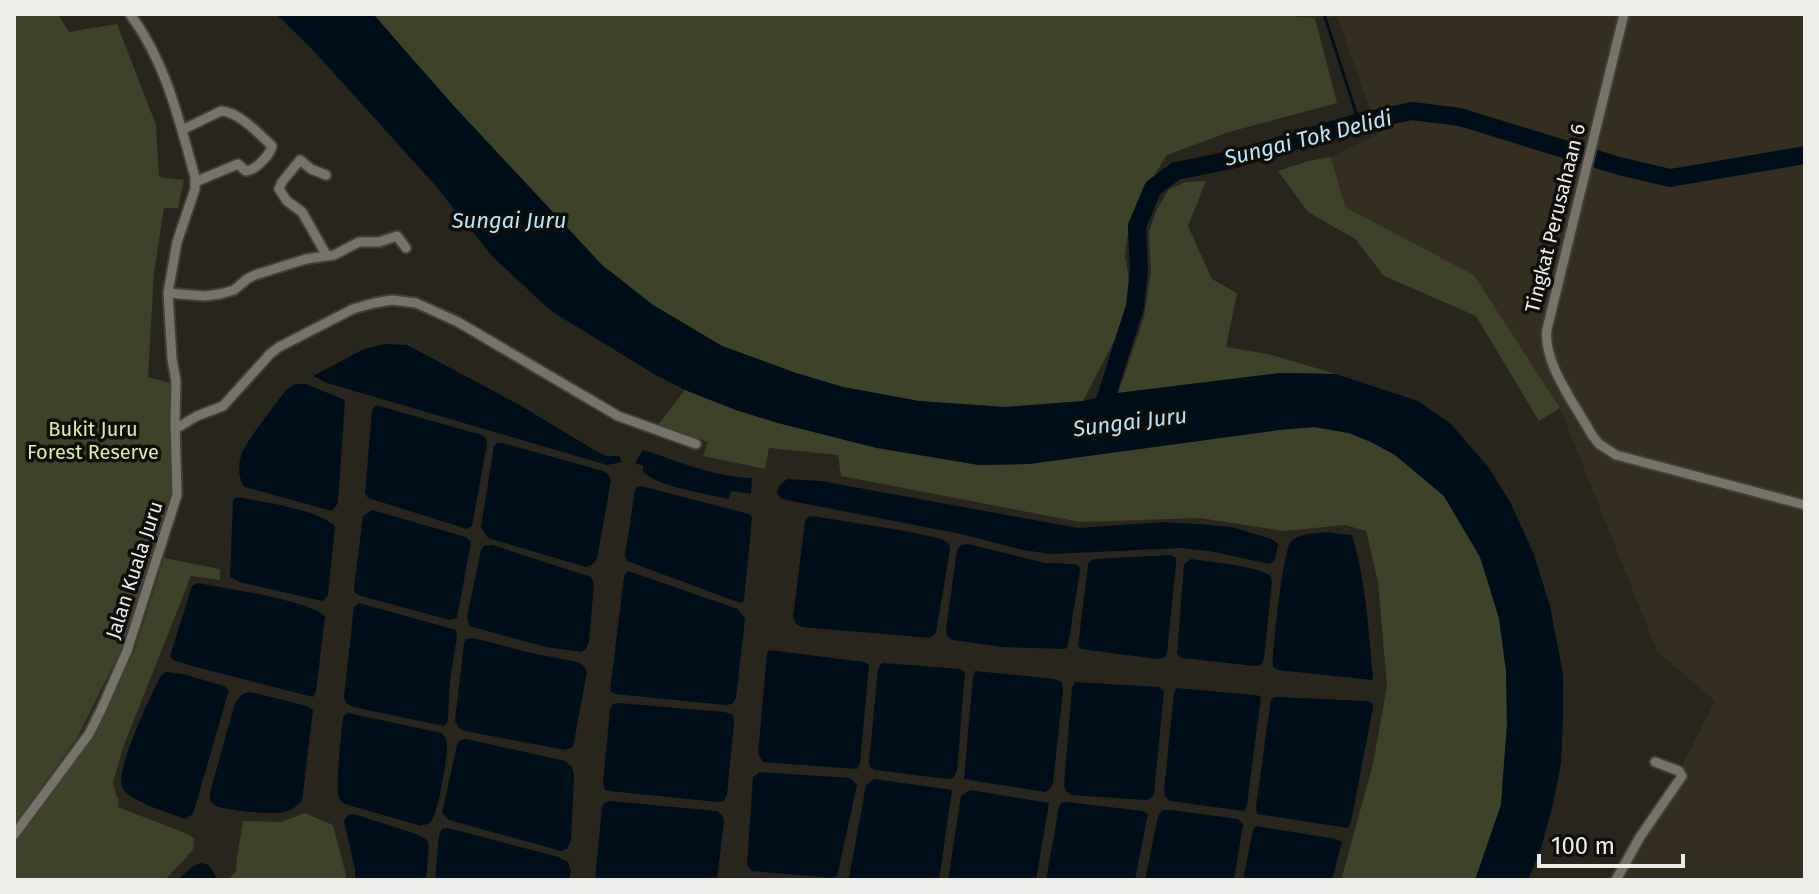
<svg xmlns="http://www.w3.org/2000/svg" width="1819" height="894" viewBox="0 0 1819 894" font-family="'Fira Sans',sans-serif">
<rect width="100%" height="100%" fill="#28251c"/>
<path fill="#332e20" d="M 1281,14 L 1805,14 L 1805,880 L 1624,880 L 1715,701 L 1657,651 L 1560,408 L 1474,275 L 1344,207 L 1331,157 L 1378,134 L 1338,17 L 1315,18 Z"/>
<path fill="#3e4229" d="M 14,14 L 58,14 L 69,32 L 117,24 L 156,125 L 159,177 L 184,180 L 178,208 L 164,208 L 154,272 L 148,377 L 170,383 L 172,497 L 119,654 L 77,738 L 14,825 Z
M 373,14 L 1269,14 L 1315,18 L 1337,103 L 1229,132 L 1167,155 L 1140,198 L 1129,225 L 1125,256 L 1131,291 L 1114,341 L 1083,401 L 1005,407 L 919,401 L 843,387 L 796,373 L 722,346 L 653,305 L 602,265 L 452,104 Z
M 1331,157 L 1345,207 L 1474,275 L 1560,408 L 1539,421 L 1476,316 L 1384,276 L 1355,239 L 1308,212 L 1278,171 L 1308,161 Z
M 1206,181 L 1188,226 L 1212,279 L 1237,293 L 1226,347 L 1268,354 L 1336,374 L 1281,373 L 1118,393 L 1144,317 L 1151,271 L 1149,232 L 1156,211 L 1169,189 L 1186,182 Z
M 685,390 L 736,410 L 778,423 L 877,448 L 979,465 L 1029,464 L 1279,430 L 1314,427 L 1349,433 L 1371,442 L 1395,455 L 1444,496 L 1480,557 L 1499,618 L 1506,671 L 1507,724 L 1501,805 L 1475,880 L 1341,880 L 1373,764 L 1387,686 L 1378,582 L 1366,531 L 1345,525 L 1284,531 L 1200,518 L 1080,522 L 841,476 L 838,455 L 769,448 L 765,469 L 703,456 L 708,442 L 657,426 Z
M 164,558 L 220,569 L 220,580 L 191,576 L 124,745 L 113,782 L 116,795 L 119,800 L 118,807 L 185,833 L 194,838 L 193,850 L 165,880 L 14,880 L 14,842 L 94,735 L 134,652 Z
M 305,813 L 333,825 L 346,875 L 345,880 L 231,880 L 230,878 L 236,871 L 237,858 L 243,821 L 281,822 Z"/>
<path fill="#000e19" d="M 276,14 L 373,14 L 452,104 L 602,265 L 653,305 L 722,346 L 796,373 L 843,387 L 919,401 L 1005,407 L 1083,401 L 1118,393 L 1281,373 L 1336,374 L 1418,401 L 1451,424 L 1489,468 L 1510,502 L 1533,552 L 1550,606 L 1563,674 L 1563,720 L 1561,764 L 1553,804 L 1541,848 L 1528,880 L 1475,880 L 1501,805 L 1507,724 L 1506,671 L 1499,618 L 1480,557 L 1444,496 L 1395,455 L 1371,442 L 1349,433 L 1314,427 L 1279,430 L 1029,464 L 979,465 L 877,448 L 778,423 L 736,410 L 685,390 L 654,374 L 551,311 L 493,257 L 434,184 L 312,49 Z
M 385,344 L 407,345 L 430,357 L 523,407 L 594,450 L 606,456 L 619,456 L 622,462 L 607,465 L 327,383 L 313,376 L 364,349 Z
M 295,384 L 306,384 L 345,400 L 338,503 L 332,511 L 245,487 C 238,479 238,466 241,456 C 244,443 276,404 285,391 Z
M 375,406 L 379,406 L 482,435 L 486,438 L 487,444 L 472,526 L 467,529 L 368,498 L 365,493 L 372,411 Z
M 497,443 L 503,443 L 603,471 L 609,475 L 611,480 L 597,559 L 593,564 L 586,567 L 488,538 L 481,527 L 494,446 Z
M 643,450 C 679,461 713,477 752,478 L 751,494 L 731,491 L 729,499 C 704,493 662,488 643,472 L 643,466 L 635,463 Z
M 787,479 L 821,481 L 1078,528 L 1163,522 L 1200,524 L 1231,527 L 1272,539 L 1278,544 L 1275,560 L 1270,564 L 1209,551 L 1181,548 L 1051,554 L 1023,550 L 961,534 L 786,500 L 780,498 L 777,492 L 780,485 Z
M 641,486 L 749,514 L 752,517 L 744,601 L 740,603 L 627,561 L 625,556 L 635,490 L 637,487 Z
M 237,497 C 263,502 316,509 335,526 L 328,595 L 323,601 L 239,582 L 230,577 L 233,500 Z
M 372,510 L 466,537 L 471,542 L 457,618 L 450,620 L 361,596 L 355,593 L 354,587 L 363,516 Z
M 813,516 L 905,531 L 942,539 L 949,544 L 950,550 L 936,633 L 930,638 L 802,627 L 796,624 L 793,617 L 805,521 L 808,517 Z
M 1325,532 L 1352,535 C 1366,580 1368,629 1373,676 L 1372,680 L 1278,670 L 1273,667 C 1272,651 1283,554 1290,543 C 1295,533 1316,534 1325,532 Z
M 968,544 L 1045,563 L 1073,564 L 1079,566 L 1080,570 L 1068,645 L 1065,649 L 1002,647 L 953,640 L 947,636 L 946,630 L 957,550 L 961,545 Z
M 492,545 L 591,577 L 594,584 L 589,641 L 586,649 L 581,652 L 546,647 L 469,626 L 467,617 L 481,550 L 484,546 Z
M 1171,555 L 1176,558 L 1176,564 L 1167,653 L 1164,658 L 1157,659 L 1081,649 L 1078,646 L 1088,565 L 1090,561 L 1095,559 Z
M 1191,559 C 1216,563 1247,564 1270,575 L 1272,581 L 1264,659 L 1261,665 L 1255,666 L 1182,658 L 1177,654 L 1184,564 Z
M 628,571 L 738,609 L 745,619 L 736,698 L 732,704 L 726,705 L 615,694 L 610,691 L 624,576 Z
M 198,583 C 227,589 305,599 325,616 L 316,691 L 313,697 L 192,666 L 173,660 L 170,656 L 192,586 Z
M 359,603 L 456,630 L 457,636 L 450,681 L 448,717 L 447,723 L 444,726 L 353,707 L 346,703 L 344,697 L 354,607 Z
M 474,638 L 527,652 L 577,662 L 583,665 L 587,672 L 573,747 L 565,750 L 465,731 L 459,728 L 455,721 L 464,643 L 466,639 Z
M 769,650 L 864,662 L 869,665 L 860,763 L 857,769 L 763,762 L 758,753 L 767,654 Z
M 883,663 L 959,669 L 965,672 L 957,771 L 953,778 L 947,779 L 875,770 L 870,767 L 869,762 L 878,669 L 880,665 Z
M 975,671 L 1055,679 L 1062,682 L 1063,690 L 1053,783 L 1050,789 L 1045,792 L 964,779 L 973,677 Z
M 165,672 L 183,674 L 224,686 L 229,690 L 193,814 L 185,819 C 169,813 132,802 123,789 C 113,773 151,696 160,677 Z
M 1075,682 L 1159,687 L 1164,691 L 1154,794 L 1150,799 L 1145,800 L 1071,795 L 1066,791 L 1064,785 L 1072,688 Z
M 1176,688 L 1256,695 L 1261,697 L 1247,805 L 1244,811 L 1170,801 L 1165,797 L 1164,790 L 1174,693 Z
M 251,692 L 307,706 L 313,710 L 302,801 C 297,806 292,810 285,812 C 274,815 225,811 214,805 C 212,804 211,802 210,800 L 210,793 L 234,706 C 238,697 241,693 251,692 Z
M 1275,697 L 1368,701 L 1372,703 L 1373,707 L 1351,822 L 1348,828 L 1257,814 L 1256,806 L 1271,699 Z
M 619,703 L 725,712 L 733,715 L 734,723 L 727,795 L 724,801 L 718,802 L 609,791 L 605,790 L 603,783 L 610,710 L 613,704 Z
M 348,713 L 442,733 C 446,739 446,738 447,745 C 448,756 438,812 432,820 C 428,825 426,824 421,826 L 345,804 C 343,802 341,802 340,800 C 334,792 342,730 343,717 Z
M 466,739 L 565,761 L 572,767 L 574,776 L 571,841 L 567,849 L 561,851 L 449,820 L 442,813 L 457,745 L 460,740 Z
M 760,772 L 850,778 L 857,785 L 837,876 L 833,878 L 751,871 L 747,865 L 753,777 Z
M 874,779 L 952,790 L 939,880 L 852,880 L 849,878 L 866,785 Z
M 970,790 L 1049,803 L 1036,880 L 948,880 L 961,796 Z
M 609,801 L 717,811 L 722,815 L 724,821 L 717,880 L 595,880 L 602,807 L 604,803 Z
M 1066,802 L 1143,811 L 1148,814 L 1135,880 L 1046,880 L 1059,807 L 1061,803 Z
M 1162,810 L 1171,810 L 1238,819 L 1243,824 L 1234,880 L 1145,880 L 1158,816 Z
M 354,814 L 419,835 L 427,840 L 429,845 L 426,880 L 355,880 L 355,869 L 344,821 L 348,815 Z
M 1256,826 L 1336,839 L 1342,842 L 1332,880 L 1243,880 L 1253,830 Z
M 448,828 L 558,857 L 568,862 L 571,871 L 569,880 L 435,880 L 439,835 L 442,829 Z
M 201,863 L 209,865 L 218,880 L 177,880 L 193,866 Z"/>
<g fill="none" stroke-linecap="round" stroke-linejoin="round">
<path stroke="#000e19" stroke-width="3" d="M 1324,14 L 1359,122"/>
<path stroke="#000e19" stroke-width="18" d="M 1100,416 L 1135,307 L 1139,269 L 1137,226 L 1153,188 L 1176,171 L 1235,159 L 1359,122 L 1412,111 L 1460,117 L 1619,166 L 1670,178 L 1805,155"/>
<defs>
<path id="minor" d="M 1624,14 L 1547,329 C 1542,362 1576,406 1592,435 L 1599,444 L 1616,455 L 1805,505
M 182,130 L 221,111 C 239,112 258,133 272,146 C 270,155 256,170 246,171 L 238,164 L 195,182
M 326,175 L 311,169 L 300,160 L 282,182 L 279,189 L 287,201 L 302,212 L 327,256
M 168,293 L 204,296 L 220,294 L 234,290 L 247,279 L 255,275 L 306,259 L 334,255 L 359,242 L 379,242 L 397,236 L 406,248
M 175,429 L 197,416 L 223,406 L 270,354 L 279,347 L 353,309 L 374,303 L 392,300 L 416,303 L 458,322 L 618,416 L 696,444
M 14,835 L 89,734 L 101,710 L 127,651 L 177,495 L 175,421 L 176,381 L 172,359 L 168,293 L 177,242 L 195,189 L 195,177 C 179,120 166,62 130,14
M 1616,880 L 1640,837 L 1682,776 L 1679,771 L 1655,762"/>
</defs>
<use href="#minor" stroke="#413f38" stroke-width="13"/>
<use href="#minor" stroke="#767369" stroke-width="9"/>
</g>
<g text-anchor="middle" dominant-baseline="central" stroke-width="7" stroke-linejoin="round" paint-order="stroke">
<g font-size="20" fill="#eeece7" stroke="#0f0e0a">
<text transform="translate(1555 218) rotate(-76)">Tingkat Perusahaan 6</text>
<text transform="translate(134 570) rotate(-72)">Jalan Kuala Juru</text>
</g>
<g font-size="20" fill="#e0eca3" stroke="#0f0e0a">
<text x="93" y="429">Bukit Juru<tspan x="93" dy="23">Forest Reserve</tspan></text>
</g>
<g font-size="22" font-style="italic" fill="#b8e5fc" stroke="#0f0e0a">
<text transform="translate(1308 138) rotate(-14)">Sungai Tok Delidi</text>
<text x="509" y="220">Sungai Juru</text>
<text transform="translate(1130 422) rotate(-7)">Sungai Juru</text>
</g>
</g>
<rect width="1819" height="894" fill="none" stroke="#eeece7" stroke-width="32"/>
<path d="M1539 854v12h144v-12" fill="none" stroke="#eeece7" stroke-width="4"/>
<text x="1551" y="854" font-size="24" fill="#eeece7" stroke="#0f0e0a" stroke-width="6" paint-order="stroke">100 m</text>
</svg>
